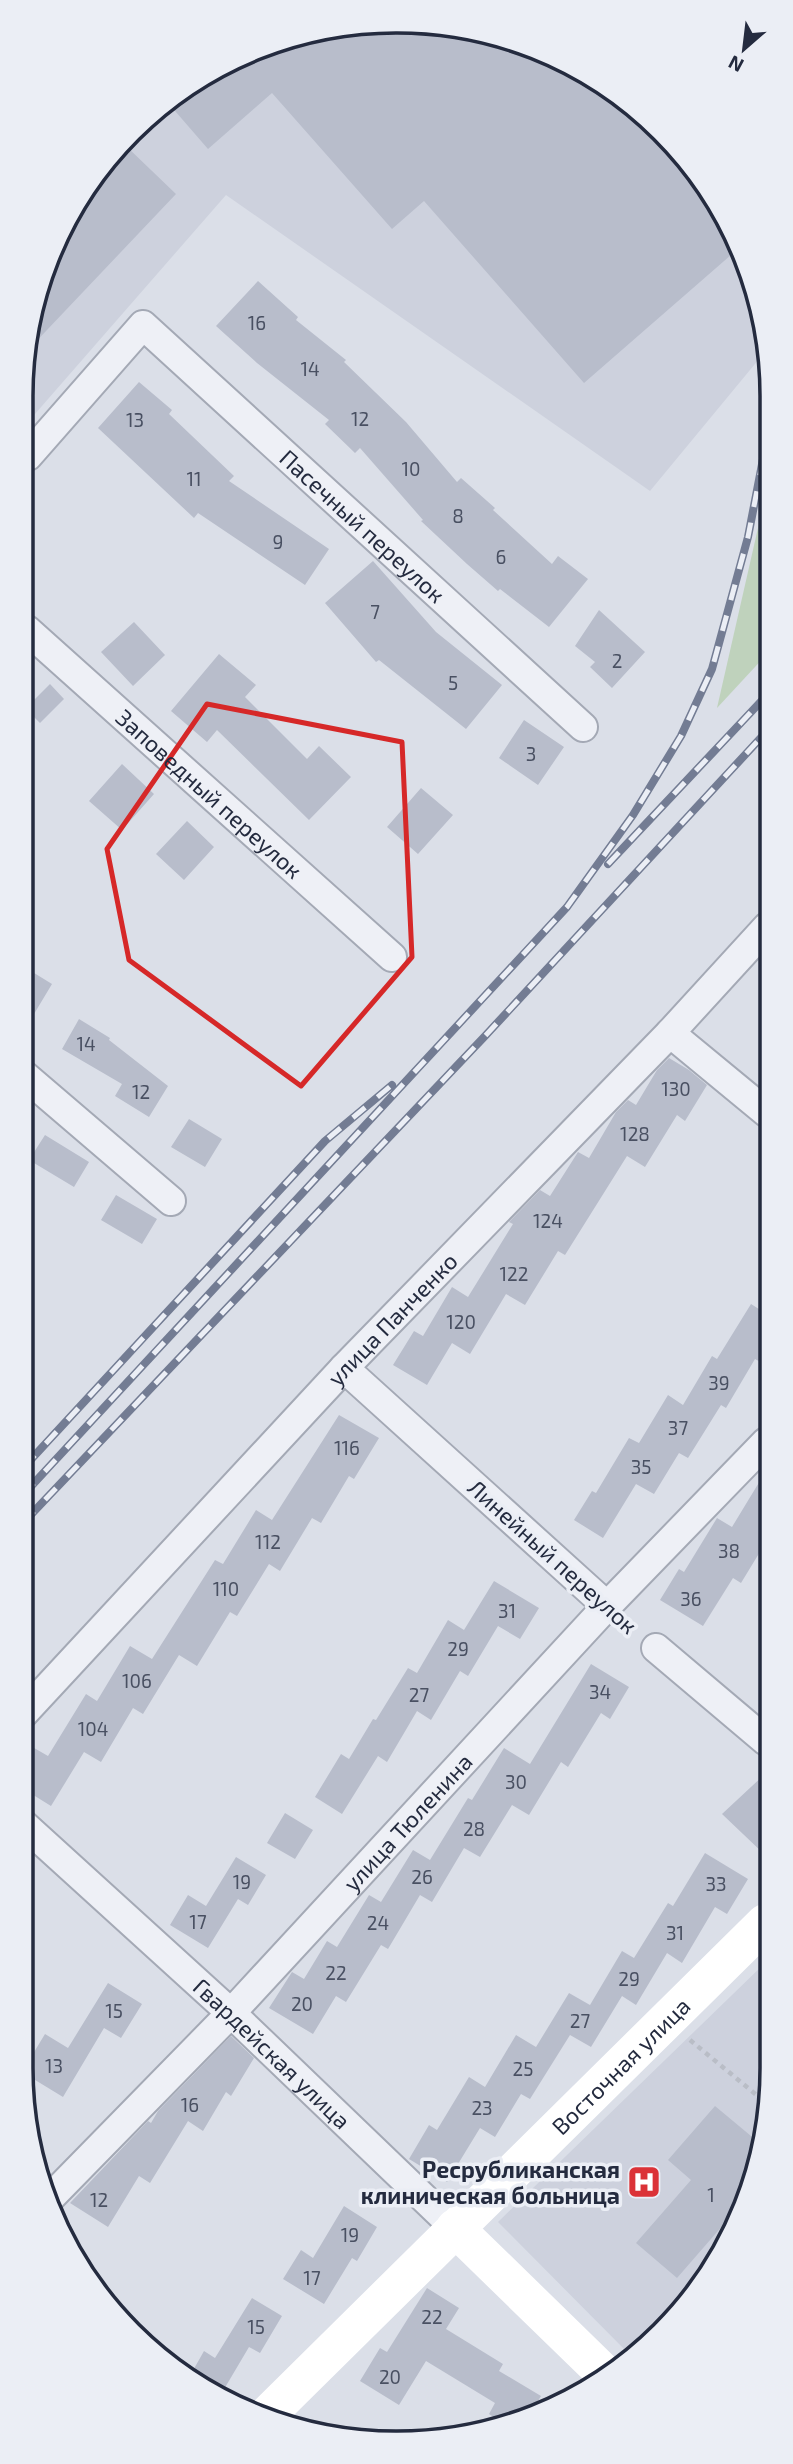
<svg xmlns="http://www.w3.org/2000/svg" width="793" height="2464" viewBox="0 0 793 2464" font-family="'Exo 2',sans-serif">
<rect width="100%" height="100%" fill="#dbdfe8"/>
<path fill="#cdd1dd" d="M 324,28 L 470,28 L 585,72 L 679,149 L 733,231 L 769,347 L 650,491 L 226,195 L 28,422 L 28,323 L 85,188 L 188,84 Z
M 765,1963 L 765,2141 L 708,2276 L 630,2355 L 498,2222 Z"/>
<path fill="#bfd2bc" d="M 768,484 L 768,653 L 717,708 Z"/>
<path fill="#b8bdcb" d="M 324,28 L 470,28 L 585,72 L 679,149 L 733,231 L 739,248 L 584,383 L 424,201 L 392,229 L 272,93 L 208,149 L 169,104 L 188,84 Z
M 126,146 L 176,194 L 28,350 L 28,323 L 85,188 Z
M 258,281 L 298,317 L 296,320 L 346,360 L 344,362 L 406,422 L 457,482 L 461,478 L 495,508 L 493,510 L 552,564 L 558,556 L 588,579 L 549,627 L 500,589 L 498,591 L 467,564 L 421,521 L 423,520 L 360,448 L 355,453 L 325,424 L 329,420 L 257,363 L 216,326 Z
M 139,382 L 172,410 L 169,414 L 234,476 L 229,481 L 329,549 L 305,585 L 198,513 L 194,518 L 98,428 Z
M 373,561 L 436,632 L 502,685 L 466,729 L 379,660 L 376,662 L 325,603 Z
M 599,610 L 645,652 L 612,688 L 590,667 L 595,662 L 575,646 Z
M 134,622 L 165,655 L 133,686 L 101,652 Z
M 219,654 L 256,685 L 245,697 L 307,759 L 319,746 L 351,777 L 309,820 L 217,730 L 207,742 L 171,711 Z
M 50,684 L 64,699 L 40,723 L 27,710 L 27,707 Z
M 524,720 L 564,747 L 538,785 L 499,758 Z
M 122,764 L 154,794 L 122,830 L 89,801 Z
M 421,788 L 453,815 L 418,854 L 387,827 Z
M 187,821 L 214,847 L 184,880 L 156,854 Z
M 26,968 L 52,984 L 25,1029 L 26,978 Z
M 79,1019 L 110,1038 L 109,1040 L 168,1086 L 149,1117 L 115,1096 L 122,1084 L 62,1049 Z
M 669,1058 L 689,1070 L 707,1085 L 685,1121 L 677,1115 L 645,1167 L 627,1156 L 565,1255 L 558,1251 L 525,1305 L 506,1294 L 470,1354 L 452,1343 L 427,1385 L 393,1365 L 414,1331 L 423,1336 L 452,1287 L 468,1297 L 513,1224 L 509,1222 L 540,1190 L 550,1196 L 578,1152 L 589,1158 L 616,1112 L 628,1100 L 636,1105 L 657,1070 Z
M 189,1119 L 222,1139 L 205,1167 L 171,1147 Z
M 45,1135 L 89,1162 L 74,1187 L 29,1160 Z
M 116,1195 L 157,1219 L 142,1244 L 101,1220 Z
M 751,1304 L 767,1314 L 766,1365 L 755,1359 L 726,1408 L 721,1405 L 688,1458 L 679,1453 L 654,1494 L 636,1484 L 603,1538 L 574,1520 L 592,1491 L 596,1493 L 629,1438 L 639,1443 L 668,1395 L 683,1405 L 712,1356 L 717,1359 Z
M 339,1415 L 379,1438 L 354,1479 L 349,1476 L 321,1523 L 312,1518 L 280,1571 L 269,1564 L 237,1616 L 230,1612 L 197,1666 L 179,1655 L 143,1714 L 133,1708 L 101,1762 L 84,1752 L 51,1806 L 22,1788 L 22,1741 L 48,1756 L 86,1694 L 97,1701 L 130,1646 L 152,1659 L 215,1560 L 223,1564 L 256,1510 L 272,1520 Z
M 766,1471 L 766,1542 L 741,1583 L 733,1578 L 703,1626 L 660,1600 L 679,1569 L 684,1572 L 717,1518 L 732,1527 Z
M 494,1581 L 539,1608 L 520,1639 L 498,1626 L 468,1676 L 460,1671 L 431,1720 L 417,1711 L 387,1762 L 378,1756 L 342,1814 L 315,1797 L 341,1754 L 349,1759 L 373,1719 L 376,1720 L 408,1668 L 417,1673 L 448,1620 L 464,1630 Z
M 591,1664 L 629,1687 L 610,1719 L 601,1713 L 568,1767 L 561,1762 L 529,1815 L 512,1805 L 480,1857 L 464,1848 L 432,1902 L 420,1895 L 388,1949 L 381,1945 L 346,2002 L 336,1996 L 313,2034 L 269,2008 L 292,1972 L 304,1979 L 327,1941 L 337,1947 L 369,1895 L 381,1902 L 413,1850 L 430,1860 L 468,1798 L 472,1800 L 504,1748 L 530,1764 Z
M 766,1773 L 765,1855 L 722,1814 Z
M 285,1813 L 313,1830 L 295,1859 L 267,1843 Z
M 705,1853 L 748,1879 L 727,1914 L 715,1907 L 682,1963 L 667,1953 L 636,2005 L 622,1996 L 591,2047 L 570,2035 L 530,2099 L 521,2094 L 495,2137 L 480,2128 L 447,2182 L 409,2159 L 429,2125 L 437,2130 L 469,2077 L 485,2087 L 516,2035 L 536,2047 L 569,1993 L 590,2005 L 622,1951 L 634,1958 L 668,1903 L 673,1906 Z
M 236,1857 L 266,1875 L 248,1905 L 238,1899 L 208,1948 L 170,1925 L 188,1895 L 206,1906 Z
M 108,1983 L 142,2004 L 121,2038 L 104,2028 L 63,2097 L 22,2072 L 45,2034 L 68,2048 Z
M 231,2036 L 254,2058 L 231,2096 L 226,2092 L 203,2131 L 188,2121 L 150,2183 L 139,2176 L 108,2227 L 70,2203 L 148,2121 L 151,2123 L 158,2111 Z
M 715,2106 L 763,2146 L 737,2209 L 677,2278 L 636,2243 L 691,2180 L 668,2160 Z
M 344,2206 L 377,2227 L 357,2261 L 352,2258 L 324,2304 L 283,2279 L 301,2250 L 313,2258 Z
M 427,2288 L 459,2308 L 446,2329 L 503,2364 L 499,2371 L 541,2396 L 531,2413 L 506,2425 L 489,2414 L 495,2403 L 426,2361 L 399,2405 L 360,2381 L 380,2348 L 387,2352 Z
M 252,2298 L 282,2316 L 260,2353 L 249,2347 L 220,2396 L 191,2374 L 204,2351 L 215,2358 Z"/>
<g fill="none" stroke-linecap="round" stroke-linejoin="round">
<defs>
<g id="street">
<path id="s1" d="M 28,456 L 143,325 L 583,727"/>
<path id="s2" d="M 27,630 L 392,957"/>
<path d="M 670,1033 L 767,1113"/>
<path d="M 25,1076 L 171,1201"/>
<path d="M 344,1368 L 607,1606"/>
<path d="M 656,1648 L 766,1741"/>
<path id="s3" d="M 22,1715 L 344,1368 L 670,1033 L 767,927"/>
<path id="s4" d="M 22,1823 L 231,2013 L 455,2228"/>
<path id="s5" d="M 47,2201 L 231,2013 L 607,1606 L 766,1442"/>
</g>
</defs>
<use href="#street" stroke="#a4a9b5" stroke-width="32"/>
<path stroke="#b9bdc6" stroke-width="4.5" stroke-dasharray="5 5" stroke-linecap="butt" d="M 690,2040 L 765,2102"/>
<use href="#street" stroke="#eef0f6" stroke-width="28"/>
<g stroke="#fff" stroke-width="38">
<path d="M 455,2228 L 608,2377"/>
<path id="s6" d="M 267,2415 L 765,1923"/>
</g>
<defs>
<path id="rail" d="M 608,864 L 768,694
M 24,1467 L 325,1141 L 392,1085
M 23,1495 L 567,907 L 633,815 L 681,736 L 712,669 L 748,537 L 769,428
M 23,1523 L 486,1035 L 768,730"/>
</defs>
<use href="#rail" stroke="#737c93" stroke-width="8"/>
<use href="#rail" stroke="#ebeef5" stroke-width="5" stroke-dasharray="16" stroke-linecap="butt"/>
</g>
<path fill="none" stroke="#d62828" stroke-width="5" stroke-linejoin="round" d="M 207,704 L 402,742 L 412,957 L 301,1086 L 129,960 L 107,849 Z"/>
<defs>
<symbol id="hospital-square" viewBox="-11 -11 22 22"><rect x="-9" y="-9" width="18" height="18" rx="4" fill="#db3237" stroke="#ebeef5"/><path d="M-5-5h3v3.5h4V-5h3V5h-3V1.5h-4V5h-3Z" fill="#fff"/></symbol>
</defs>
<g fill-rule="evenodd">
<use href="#hospital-square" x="625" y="2163" width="38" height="38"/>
</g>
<g text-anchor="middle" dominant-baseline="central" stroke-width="7" stroke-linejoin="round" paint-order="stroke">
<g font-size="19" fill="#495062">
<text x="257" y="322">16</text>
<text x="310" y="368">14</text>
<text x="360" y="418">12</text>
<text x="135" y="419">13</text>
<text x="411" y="468">10</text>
<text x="194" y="478">11</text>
<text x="458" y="515">8</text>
<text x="278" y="541">9</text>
<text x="501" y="556">6</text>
<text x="375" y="611">7</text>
<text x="617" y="660">2</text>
<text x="453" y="682">5</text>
<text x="531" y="753">3</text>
<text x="86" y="1043">14</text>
<text x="676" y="1088">130</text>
<text x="141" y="1091">12</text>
<text x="635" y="1133">128</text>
<text x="548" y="1220">124</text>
<text x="514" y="1273">122</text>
<text x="461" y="1321">120</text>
<text x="719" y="1382">39</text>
<text x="678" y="1427">37</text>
<text x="347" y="1447">116</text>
<text x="641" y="1466">35</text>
<text x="268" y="1541">112</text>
<text x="729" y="1550">38</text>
<text x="226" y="1588">110</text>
<text x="691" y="1598">36</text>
<text x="507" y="1610">31</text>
<text x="458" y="1648">29</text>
<text x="137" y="1680">106</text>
<text x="600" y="1691">34</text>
<text x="419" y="1694">27</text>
<text x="93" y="1728">104</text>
<text x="516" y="1781">30</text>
<text x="474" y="1828">28</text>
<text x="422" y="1876">26</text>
<text x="242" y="1881">19</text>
<text x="716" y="1883">33</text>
<text x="198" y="1921">17</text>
<text x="378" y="1922">24</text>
<text x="675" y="1932">31</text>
<text x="336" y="1972">22</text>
<text x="629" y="1978">29</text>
<text x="302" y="2003">20</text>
<text x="114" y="2010">15</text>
<text x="580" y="2020">27</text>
<text x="54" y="2065">13</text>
<text x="523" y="2068">25</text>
<text x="190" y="2104">16</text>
<text x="482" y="2107">23</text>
<text x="711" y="2194">1</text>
<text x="99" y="2199">12</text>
<text x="350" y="2234">19</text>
<text x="312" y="2277">17</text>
<text x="432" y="2316">22</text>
<text x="256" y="2326">15</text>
<text x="390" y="2376">20</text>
</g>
<g font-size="23" fill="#242b3f" stroke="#ebeef5">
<text stroke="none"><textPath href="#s1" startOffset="472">Пасечный переулок</textPath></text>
<text stroke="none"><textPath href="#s2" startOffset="245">Заповедный переулок</textPath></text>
<text stroke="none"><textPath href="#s3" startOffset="542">улица Панченко</textPath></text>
<text transform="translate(553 1556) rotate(42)">Линейный переулок</text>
<text stroke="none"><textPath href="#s5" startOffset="523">улица Тюленина</textPath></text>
<text stroke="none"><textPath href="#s4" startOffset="340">Гвардейская улица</textPath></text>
<text stroke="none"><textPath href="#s6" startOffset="497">Восточная улица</textPath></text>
</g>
<g font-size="23" font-weight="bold" fill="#242b3f" stroke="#ebeef5" text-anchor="end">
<text x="620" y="2169">Ресрубликанская<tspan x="620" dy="26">клиническая больница</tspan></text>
</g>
</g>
<path d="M0 0H793V2464H0ZM396 33H397A363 363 0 0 1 760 396V2068A363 363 0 0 1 397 2431H396A363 363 0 0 1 33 2068V396A363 363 0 0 1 396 33Z" fill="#ebeef5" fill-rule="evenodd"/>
<path fill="none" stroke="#242b3f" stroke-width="3.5" d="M396 33H397A363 363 0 0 1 760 396V2068A363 363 0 0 1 397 2431H396A363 363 0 0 1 33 2068V396A363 363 0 0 1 396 33Z"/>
<g transform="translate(744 49) rotate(208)" stroke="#ebeef5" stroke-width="5" paint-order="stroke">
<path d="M0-5L12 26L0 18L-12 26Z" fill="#242b3f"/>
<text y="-10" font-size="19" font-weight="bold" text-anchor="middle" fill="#242b3f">N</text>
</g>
</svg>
